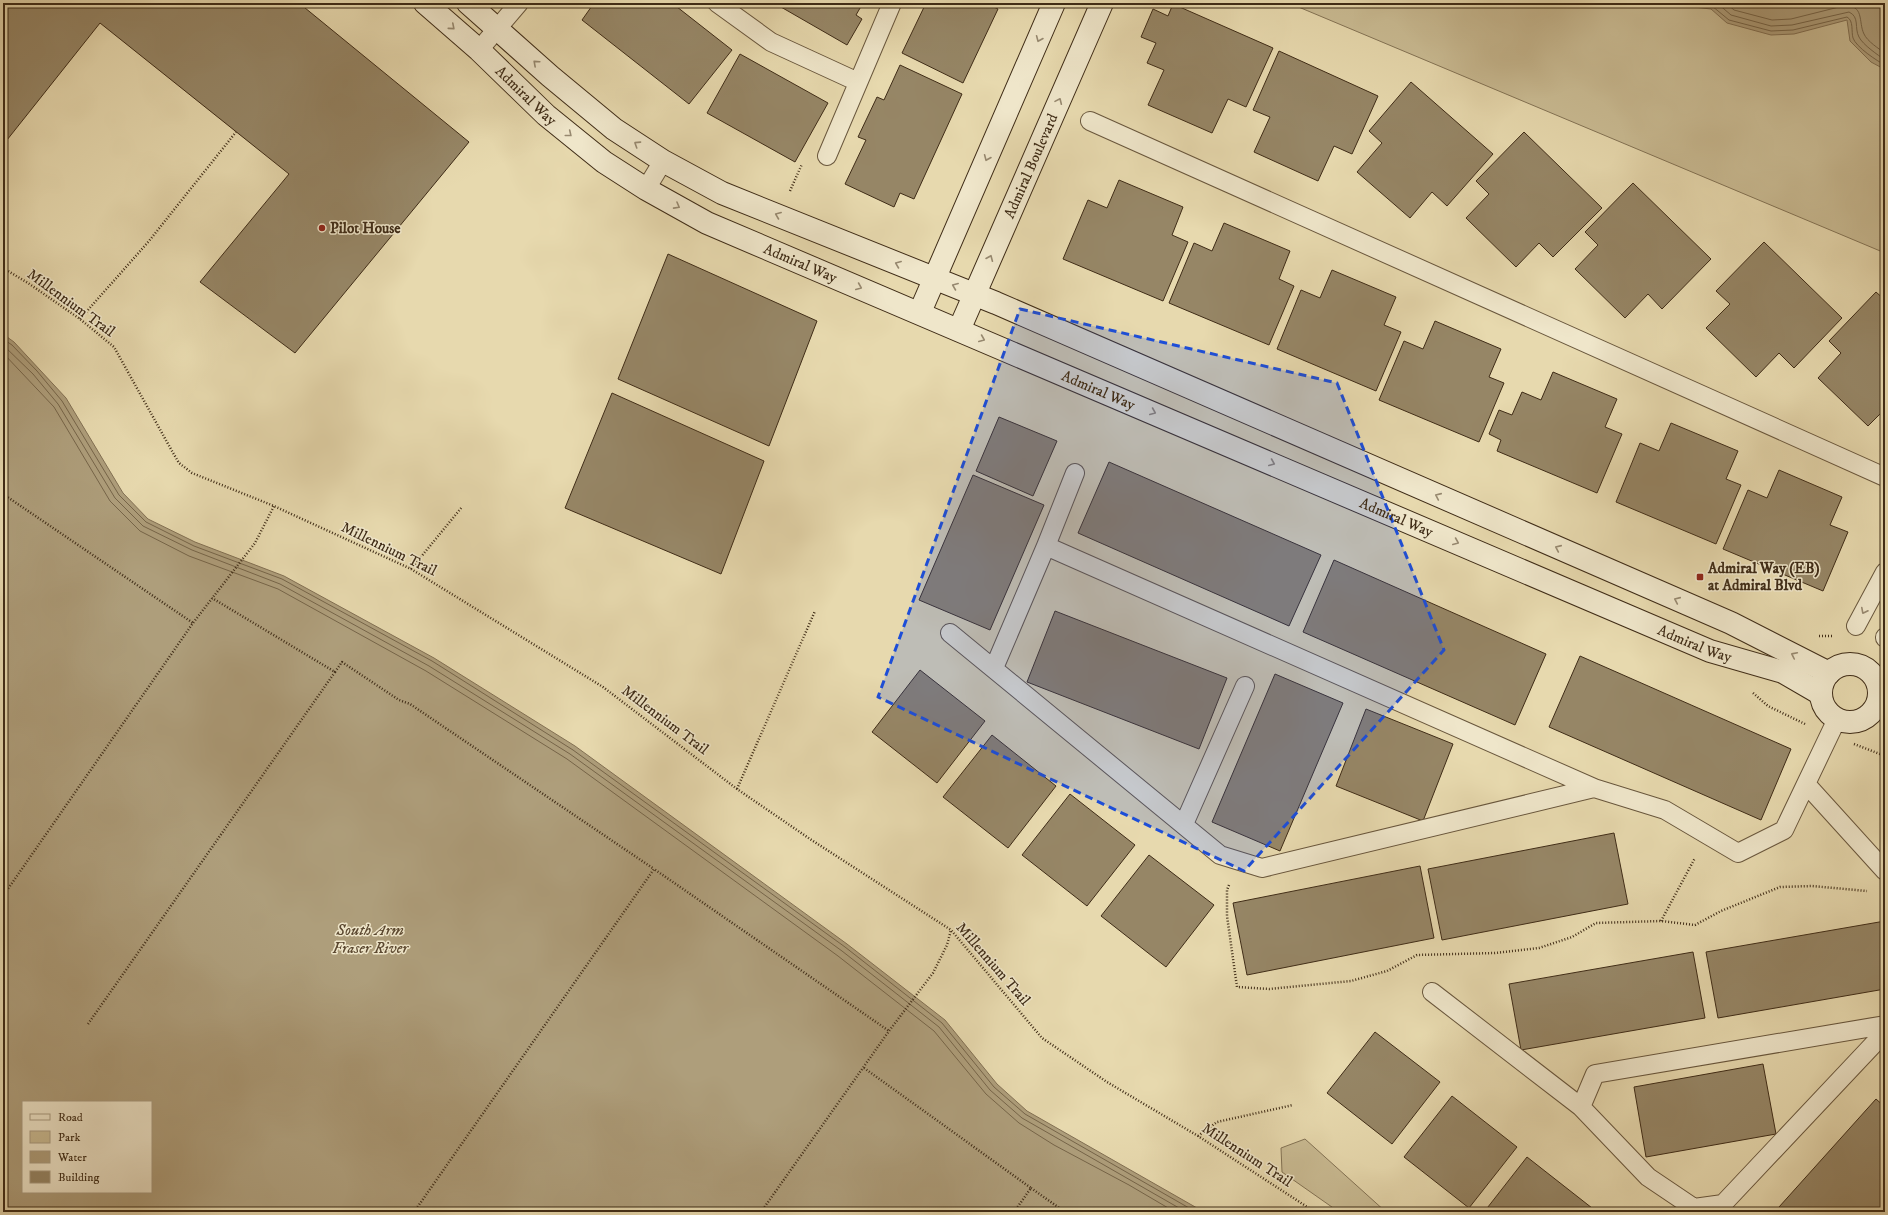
<svg xmlns="http://www.w3.org/2000/svg" width="1888" height="1215" viewBox="0 0 1888 1215" font-family="'IM FELL DW Pica',serif">
<rect width="100%" height="100%" fill="#e7d9ae"/>
<filter id="stains"><feTurbulence type="fractalNoise" baseFrequency=".005" numOctaves="4"/><feColorMatrix values="0 0 0 0 .2 0 0 0 0 .09 0 0 0 0 .02 0 0 0 .5 -.17"/></filter>
<radialGradient id="worn" r=".72"><stop offset=".6" stop-color="#630" stop-opacity="0"/><stop offset="1" stop-color="#630" stop-opacity=".3"/></radialGradient>
<path fill="#cabc94" stroke="#847456" d="M 1289,3 L 1885,3 L 1885,253 Z
M 1305,1139 L 1386,1212 L 1339,1212 L 1282,1172 L 1281,1148 Z"/>
<path fill="#ae9e7b" stroke="#827053" fill-rule="evenodd" d="M 1679,3 L 1885,3 L 1885,68 L 1884,69 L 1871,62 L 1850,41 L 1847,20 L 1794,34 L 1771,35 L 1727,23 L 1711,9 L 1685,6 Z
M 3,334 L 14,342 L 66,398 L 123,493 L 148,519 L 195,542 L 284,576 L 434,658 L 575,746 L 847,944 L 945,1020 L 997,1084 L 1027,1111 L 1204,1212 L 3,1212 ZM 23,1102 L 151,1102 L 151,1192 L 23,1192 Z"/>
<g fill="none" stroke-linecap="round" stroke-linejoin="round">
<path stroke="#766549" stroke-width="1" d="M 1692,3 L 1712,6 L 1729,20 L 1771,31 L 1793,30 L 1847,17 C 1854,21 1851,31 1853,38 C 1856,47 1877,61 1885,65
M 1717,3 L 1731,15 L 1771,26 L 1792,25 L 1849,12 C 1860,17 1854,28 1859,37 C 1863,45 1878,55 1885,60
M 1726,3 L 1734,10 L 1772,20 L 1791,19 L 1843,6 C 1865,4 1858,22 1864,34 C 1867,41 1879,49 1885,53
M 3,339 L 12,345 L 37,371 L 62,401 L 119,495 L 146,522 L 194,546 L 282,579 L 432,661 L 573,750 L 845,947 L 942,1023 L 994,1087 L 1025,1114 L 1196,1212
M 3,345 L 33,374 L 58,404 L 115,498 L 143,526 L 192,550 L 280,584 L 429,666 L 570,754 L 842,951 L 939,1027 L 990,1090 L 1022,1118 L 1186,1212
M 3,353 L 54,407 L 110,501 L 140,531 L 189,556 L 278,589 L 426,671 L 567,759 L 838,956 L 934,1031 L 986,1094 L 1019,1123 L 1054,1145 L 1129,1185 L 1175,1212"/>
</g>
<path fill="#968666" stroke="#3f2c17" d="M 3,3 L 299,3 L 469,142 L 295,353 L 200,282 L 289,174 L 100,23 L 3,145 Z
M 594,3 L 672,3 L 732,50 L 689,104 L 582,20 Z
M 774,3 L 863,3 L 856,15 L 862,19 L 847,45 Z
M 926,3 L 986,3 L 998,9 L 963,83 L 902,53 Z
M 1173,4 L 1273,48 L 1246,107 L 1228,99 L 1212,133 L 1148,105 L 1164,70 L 1147,63 L 1156,43 L 1141,37 L 1153,9 L 1168,16 Z
M 1279,51 L 1378,96 L 1352,154 L 1334,146 L 1318,181 L 1254,152 L 1270,117 L 1253,110 Z
M 740,54 L 828,103 L 795,162 L 707,113 Z
M 900,65 L 962,94 L 914,199 L 900,193 L 894,207 L 845,184 L 866,140 L 858,137 L 877,97 L 884,100 Z
M 1411,82 L 1493,154 L 1447,206 L 1432,192 L 1410,218 L 1357,172 L 1382,143 L 1369,131 Z
M 1524,132 L 1602,208 L 1553,257 L 1539,243 L 1516,267 L 1466,218 L 1489,194 L 1476,181 Z
M 1119,180 L 1183,207 L 1172,235 L 1188,242 L 1163,301 L 1063,259 L 1088,200 L 1107,208 Z
M 1633,183 L 1711,259 L 1662,309 L 1648,294 L 1625,318 L 1575,269 L 1598,245 L 1585,232 Z
M 1224,223 L 1290,251 L 1279,279 L 1294,286 L 1269,345 L 1169,303 L 1194,243 L 1212,251 Z
M 1764,242 L 1842,318 L 1794,368 L 1779,353 L 1756,377 L 1706,328 L 1730,304 L 1716,291 Z
M 668,254 L 817,321 L 769,446 L 618,379 Z
M 1332,270 L 1396,297 L 1384,325 L 1401,332 L 1376,391 L 1277,349 L 1301,290 L 1320,298 Z
M 1876,292 L 1885,300 L 1885,409 L 1868,426 L 1818,378 L 1841,353 L 1829,341 Z
M 1435,321 L 1501,349 L 1489,377 L 1504,383 L 1479,442 L 1379,400 L 1404,341 L 1423,349 Z
M 1553,372 L 1617,399 L 1605,427 L 1622,434 L 1597,493 L 1497,451 L 1501,440 L 1489,434 L 1499,410 L 1512,415 L 1522,392 L 1541,400 Z
M 612,393 L 764,461 L 721,574 L 565,508 Z
M 999,417 L 1057,441 L 1033,496 L 976,471 Z
M 1671,423 L 1738,451 L 1726,479 L 1741,485 L 1716,544 L 1616,502 L 1640,443 L 1659,451 Z
M 1109,462 L 1321,555 L 1289,626 L 1078,533 Z
M 1779,470 L 1842,497 L 1830,525 L 1848,532 L 1823,591 L 1723,549 L 1748,490 L 1767,498 Z
M 973,475 L 1044,505 L 990,630 L 919,600 Z
M 1334,560 L 1546,654 L 1515,725 L 1303,632 Z
M 1055,611 L 1227,678 L 1199,749 L 1027,682 Z
M 1580,656 L 1791,749 L 1761,820 L 1549,727 Z
M 920,670 L 985,721 L 937,783 L 872,732 Z
M 1275,674 L 1343,703 L 1280,851 L 1212,822 Z
M 1366,709 L 1453,744 L 1423,821 L 1336,786 Z
M 992,735 L 1056,786 L 1008,848 L 943,797 Z
M 1070,794 L 1135,845 L 1087,906 L 1022,855 Z
M 1614,833 L 1628,904 L 1442,940 L 1428,869 Z
M 1149,855 L 1214,905 L 1166,967 L 1101,916 Z
M 1420,866 L 1434,938 L 1247,975 L 1233,903 Z
M 1885,921 L 1885,989 L 1718,1018 L 1706,952 Z
M 1693,952 L 1705,1018 L 1521,1050 L 1509,984 Z
M 1375,1032 L 1440,1082 L 1392,1144 L 1327,1093 Z
M 1763,1064 L 1776,1134 L 1646,1157 L 1634,1087 Z
M 1452,1096 L 1517,1147 L 1469,1208 L 1404,1157 Z
M 1876,1099 L 1885,1107 L 1885,1203 L 1877,1212 L 1785,1212 L 1779,1207 Z
M 1527,1157 L 1592,1208 L 1589,1212 L 1484,1212 Z"/>
<g fill="none" stroke-linecap="round" stroke-linejoin="round">
<defs>
<path id="lane" d="M 717,3 L 771,42 L 858,82
M 479,50 L 519,3
M 1090,121 L 1885,477
M 827,156 L 892,3
M 646,189 L 663,161
M 1046,546 L 1594,788
M 1856,626 L 1885,572
M 950,633 L 1220,855 L 1262,868 L 1594,788 L 1665,810 L 1738,853 L 1784,830 L 1837,719
M 1885,638 L 1885,637
M 994,668 L 1046,546 L 1075,473
M 1807,785 L 1885,871
M 1184,824 L 1245,686
M 1432,992 L 1581,1107
M 1885,1025 L 1595,1074 L 1581,1107 L 1648,1177 L 1694,1208 L 1723,1204 L 1885,1032"/>
<g id="secondary">
<path id="s1" d="M 425,3 L 479,50 L 546,115 L 604,162 L 646,189 L 707,223 L 1710,651 L 1783,672 L 1821,694"/>
<path d="M 468,3 L 550,76 L 614,129 L 663,161 L 722,193 L 996,303 L 1731,623 L 1829,673"/>
<path d="M 920,312 L 1054,3"/>
<path id="s2" d="M 959,330 L 1102,3"/>
<circle cx="1850" cy="693" r="29"/>
</g>
</defs>
<use href="#lane" stroke="#69573d" stroke-width="20"/>
<use href="#secondary" stroke="#3f2c17" stroke-width="24"/>
<path stroke="#3f2c17" stroke-width="2.5" stroke-dasharray="1 2" stroke-linecap="butt" d="M 790,191 L 802,164
M 3,268 L 28,283 L 80,319 L 114,347 L 172,451 L 179,463 L 192,473 L 274,506 L 411,569 L 603,687 L 737,789 L 810,839 L 951,930 L 1042,1038 L 1107,1082 L 1198,1136 L 1315,1212
M 80,319 L 149,241 L 236,132
M 3,494 L 193,623
M 411,569 L 462,507
M 1819,636 L 1832,636
M 335,672 L 342,662 L 399,700 L 410,704 L 654,869
M 1753,693 L 1768,706 L 1805,724
M 1854,744 L 1885,756
M 737,789 L 815,611
M 1229,885 L 1227,890 L 1227,916 L 1237,987 L 1269,989 L 1351,981 L 1387,971 L 1417,955 L 1495,953 L 1539,948 L 1572,937 L 1596,923 L 1661,921 L 1695,925 L 1721,911 L 1780,887 L 1812,886 L 1867,891
M 3,896 L 193,623 L 255,543 L 274,506
M 1661,921 L 1695,858
M 88,1024 L 335,672 L 212,598
M 864,1068 L 1031,1188 L 1014,1212
M 1198,1136 L 1217,1122 L 1293,1105
M 1031,1188 L 1065,1212
M 414,1212 L 654,869 L 889,1031
M 761,1212 L 889,1031 L 933,973 L 947,945 L 951,930"/>
<use href="#lane" stroke="#efe6ca" stroke-width="18"/>
<use href="#secondary" stroke="#efe6ca" stroke-width="22"/>
</g>
<defs><path id="oneway-chevron" d="M-2-3.5L2.5 0L-2 3.5" fill="none" stroke-width="1.6" stroke-linecap="round" stroke-linejoin="round"/></defs>
<g stroke="#978970">
<use href="#oneway-chevron" transform="translate(452 27) rotate(41)"/>
<use href="#oneway-chevron" transform="translate(1039 39) rotate(113)"/>
<use href="#oneway-chevron" transform="translate(536 63) rotate(-138)"/>
<use href="#oneway-chevron" transform="translate(1059 101) rotate(-66)"/>
<use href="#oneway-chevron" transform="translate(569 134) rotate(39)"/>
<use href="#oneway-chevron" transform="translate(637 144) rotate(-147)"/>
<use href="#oneway-chevron" transform="translate(987 158) rotate(113)"/>
<use href="#oneway-chevron" transform="translate(677 206) rotate(29)"/>
<use href="#oneway-chevron" transform="translate(778 215) rotate(-158)"/>
<use href="#oneway-chevron" transform="translate(990 258) rotate(-67)"/>
<use href="#oneway-chevron" transform="translate(898 264) rotate(-158)"/>
<use href="#oneway-chevron" transform="translate(955 286) rotate(-158)"/>
<use href="#oneway-chevron" transform="translate(859 287) rotate(23)"/>
<use href="#oneway-chevron" transform="translate(982 339) rotate(23)"/>
<use href="#oneway-chevron" transform="translate(1153 412) rotate(23)"/>
<use href="#oneway-chevron" transform="translate(1272 463) rotate(23)"/>
<use href="#oneway-chevron" transform="translate(1438 496) rotate(-156)"/>
<use href="#oneway-chevron" transform="translate(1456 542) rotate(23)"/>
<use href="#oneway-chevron" transform="translate(1558 548) rotate(-156)"/>
<use href="#oneway-chevron" transform="translate(1677 600) rotate(-156)"/>
<use href="#oneway-chevron" transform="translate(1864 611) rotate(117)"/>
<use href="#oneway-chevron" transform="translate(1794 655) rotate(-154)"/>
</g>
<path fill="#1d4ed8" fill-opacity="0.2" stroke="#1d4ed8" stroke-width="3" stroke-dasharray="8 5" stroke-linejoin="round" d="M 1020,309 L 1337,383 L 1444,650 L 1244,871 L 878,697 Z"/>
<g fill="#8f2418" stroke="#efe6ca" stroke-width="1.5">
<circle cx="322" cy="228" r="4"/>
<rect x="1696" y="573" width="8" height="8" rx="2"/>
</g>
<g text-anchor="middle" dominant-baseline="central" stroke-width="3" stroke-linejoin="round" paint-order="stroke">
<g font-size="15" fill="#3f2c17" stroke="#efe6ca">
<text stroke="none"><textPath href="#s1" startOffset="137">Admiral Way</textPath></text>
<text stroke="none"><textPath href="#s2" startOffset="179">Admiral Boulevard</textPath></text>
<text stroke="none"><textPath href="#s1" startOffset="461">Admiral Way</textPath></text>
<text transform="translate(71 303) rotate(36)">Millennium Trail</text>
<text stroke="none"><textPath href="#s1" startOffset="785">Admiral Way</textPath></text>
<text stroke="none"><textPath href="#s1" startOffset="1109">Admiral Way</textPath></text>
<text transform="translate(389 549) rotate(26)">Millennium Trail</text>
<text stroke="none"><textPath href="#s1" startOffset="1433">Admiral Way</textPath></text>
<text transform="translate(665 720) rotate(37)">Millennium Trail</text>
<text transform="translate(993 964) rotate(49)">Millennium Trail</text>
<text transform="translate(1247 1155) rotate(33)">Millennium Trail</text>
</g>
<g font-size="15" font-weight="bold" fill="#3f2c17" stroke="#efe6ca" text-anchor="start">
<text x="330" y="228">Pilot House</text>
<text x="1708" y="568">Admiral Way (EB)<tspan x="1708" dy="17">at Admiral Blvd</tspan></text>
</g>
<g font-size="16" font-style="italic" fill="#5b4830" stroke="#efe6ca">
<text x="370" y="930">South Arm<tspan x="370" dy="18">Fraser River</tspan></text>
</g>
</g>
<rect width="1888" height="1215" fill="none" stroke="#e7d9ae" stroke-width="16"/>
<rect x="4" y="4" width="1880" height="1207" fill="none" stroke="#3f2c17" stroke-width="2"/>
<rect x="8" y="8" width="1872" height="1199" fill="none" stroke="#3f2c17"/>
<rect x="22" y="1101" width="130" height="92" fill="#efe6ca" stroke="#a99c82"/>
<rect x="30" y="1114" width="20" height="6" fill="#efe6ca" stroke="#a99c82"/>
<text x="58" y="1121" font-size="12" fill="#3f2c17">Road</text>
<rect x="30" y="1131" width="20" height="12" fill="#cabc94" stroke="#a99c82"/>
<text x="58" y="1141" font-size="12" fill="#3f2c17">Park</text>
<rect x="30" y="1151" width="20" height="12" fill="#ae9e7b" stroke="#a99c82"/>
<text x="58" y="1161" font-size="12" fill="#3f2c17">Water</text>
<rect x="30" y="1171" width="20" height="12" fill="#968666" stroke="#a99c82"/>
<text x="58" y="1181" font-size="12" fill="#3f2c17">Building</text>
<rect width="100%" height="100%" filter="url(#stains)"/>
<rect width="100%" height="100%" fill="url(#worn)"/>
</svg>
